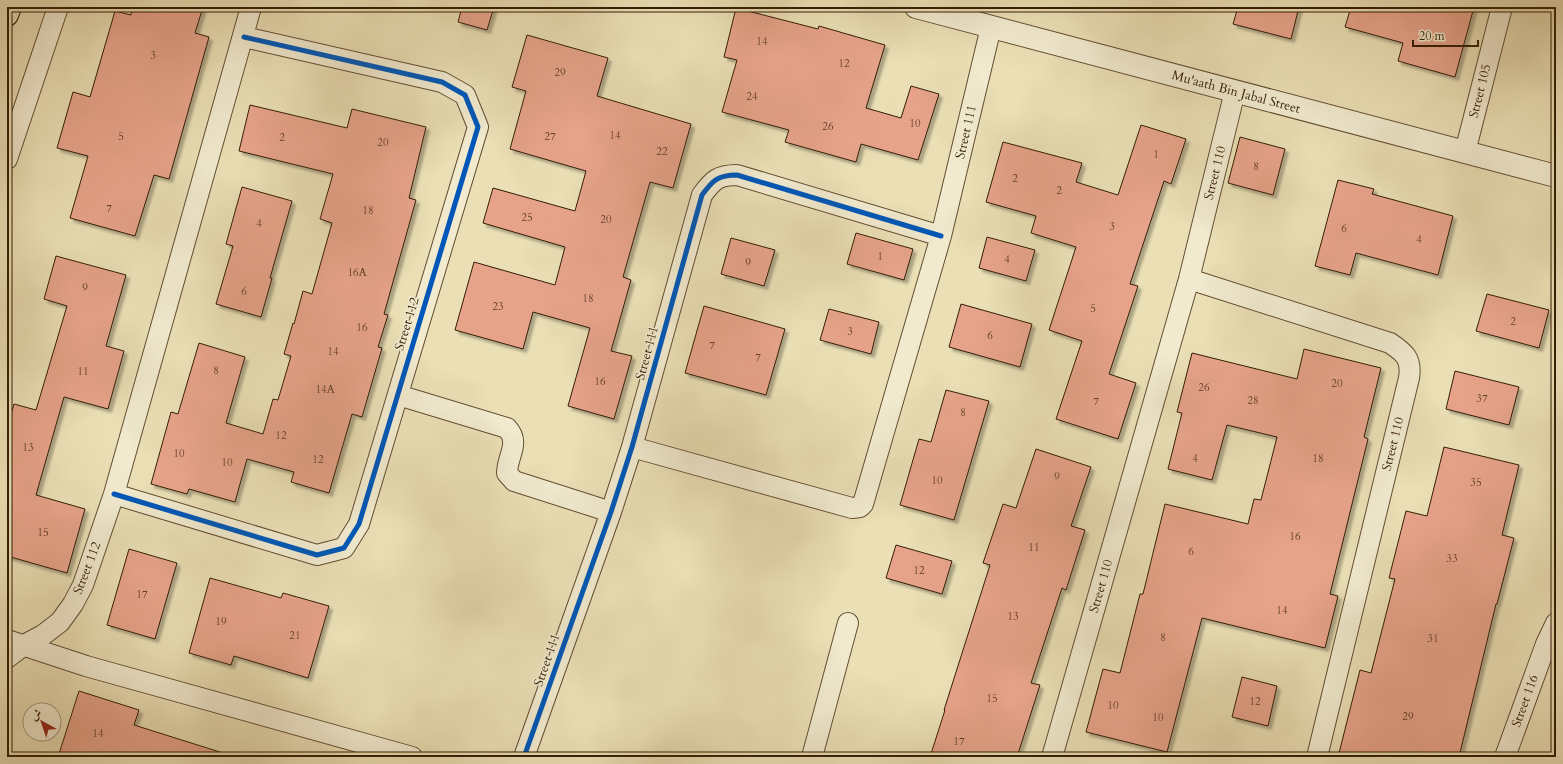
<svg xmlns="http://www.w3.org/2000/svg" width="1563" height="764" viewBox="0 0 1563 764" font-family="Cardo,Amiri,serif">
<defs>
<filter id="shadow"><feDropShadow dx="3.5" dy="3.5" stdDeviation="1" flood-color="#0004"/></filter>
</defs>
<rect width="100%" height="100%" fill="#eadfb5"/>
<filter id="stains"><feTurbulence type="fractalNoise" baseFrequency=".005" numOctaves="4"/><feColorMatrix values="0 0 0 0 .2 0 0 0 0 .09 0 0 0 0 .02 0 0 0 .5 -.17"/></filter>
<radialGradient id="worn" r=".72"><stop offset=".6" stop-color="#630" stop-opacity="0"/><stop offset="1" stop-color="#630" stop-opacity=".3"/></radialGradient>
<path fill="#e6a38a" stroke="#341d05" filter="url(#shadow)" d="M 132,7 L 203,7 L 195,33 L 209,37 L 169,179 L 154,175 L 135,236 L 70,218 L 88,156 L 57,148 L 73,92 L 90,97 L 115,11 L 131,15 Z
M 462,7 L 494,7 L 487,30 L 458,22 Z
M 1238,7 L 1299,7 L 1291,39 L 1233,24 Z
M 1351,7 L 1474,7 L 1455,77 L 1398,61 L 1403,43 L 1345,27 Z
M 736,8 L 818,29 L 819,26 L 885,45 L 866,108 L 901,118 L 911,86 L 939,94 L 918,160 L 861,144 L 856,162 L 785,142 L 789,130 L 722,112 L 737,60 L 724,57 Z
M 527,35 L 608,58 L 597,96 L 691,124 L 673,188 L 650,182 L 623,277 L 631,280 L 611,351 L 632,356 L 614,419 L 568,406 L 590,328 L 533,312 L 523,349 L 455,330 L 474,262 L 555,285 L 565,247 L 483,223 L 493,188 L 575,211 L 586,171 L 510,149 L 526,91 L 512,87 Z
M 250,105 L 347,128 L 352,109 L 426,127 L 409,198 L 416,200 L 384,314 L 388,315 L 378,347 L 382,348 L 362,417 L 352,414 L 329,493 L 291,482 L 294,472 L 247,459 L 235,502 L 189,489 L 187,494 L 151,484 L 171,412 L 178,414 L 199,343 L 245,357 L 226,423 L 263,434 L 273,399 L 278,400 L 291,356 L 284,354 L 293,323 L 294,324 L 303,291 L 312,294 L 332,223 L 320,219 L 333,174 L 239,151 Z
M 1141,125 L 1186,139 L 1171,184 L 1164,181 L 1130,284 L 1138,286 L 1109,374 L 1136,383 L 1118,439 L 1056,419 L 1082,341 L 1049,330 L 1076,247 L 1031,233 L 1036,216 L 986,202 L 1003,142 L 1082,163 L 1076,182 L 1118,195 Z
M 1240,137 L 1285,149 L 1273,195 L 1228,183 Z
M 1338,180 L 1374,189 L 1372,194 L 1453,216 L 1438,275 L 1356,253 L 1350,275 L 1315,266 Z
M 242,187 L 292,201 L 270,278 L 272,278 L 261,317 L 216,304 L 233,246 L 226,244 Z
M 856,233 L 913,249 L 904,280 L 847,264 Z
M 987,237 L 1035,250 L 1026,281 L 979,268 Z
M 731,238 L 775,250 L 764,286 L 721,274 Z
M 56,256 L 126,275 L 106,346 L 124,351 L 108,409 L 64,397 L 36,495 L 85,509 L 67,573 L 7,556 L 7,428 L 14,404 L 36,410 L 67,306 L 44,299 Z
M 1487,294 L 1549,310 L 1539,348 L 1476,331 Z
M 961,304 L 1032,324 L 1020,367 L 949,347 Z
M 704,306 L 785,329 L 766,395 L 685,373 Z
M 829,309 L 879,322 L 871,354 L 820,340 Z
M 1304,349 L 1381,368 L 1364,437 L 1368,439 L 1330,594 L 1338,596 L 1325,648 L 1202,618 L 1167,752 L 1086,732 L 1103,669 L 1120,673 L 1140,594 L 1143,594 L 1165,504 L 1248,524 L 1254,499 L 1261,500 L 1277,437 L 1227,425 L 1212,480 L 1168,469 L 1182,413 L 1177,412 L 1192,353 L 1297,379 Z
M 1455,371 L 1519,387 L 1509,425 L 1446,409 Z
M 946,390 L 989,401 L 954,520 L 900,505 L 919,439 L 931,442 Z
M 1444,447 L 1519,465 L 1502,535 L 1514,538 L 1497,604 L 1496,604 L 1459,757 L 1338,757 L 1360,670 L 1371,673 L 1395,579 L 1389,578 L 1406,511 L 1427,516 Z
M 1036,449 L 1091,467 L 1071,526 L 1085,530 L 1066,590 L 1062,588 L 1031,683 L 1040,685 L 1017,757 L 930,757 L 945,710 L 944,710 L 990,565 L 983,563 L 1003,504 L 1016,508 Z
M 896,545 L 952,561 L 942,594 L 886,578 Z
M 129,549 L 177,563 L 155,639 L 107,625 Z
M 210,578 L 281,598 L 283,593 L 329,606 L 308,678 L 234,656 L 231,665 L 189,653 Z
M 1242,677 L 1277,686 L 1268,726 L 1232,717 Z
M 79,691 L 139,710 L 134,725 L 223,753 L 223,757 L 58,757 Z"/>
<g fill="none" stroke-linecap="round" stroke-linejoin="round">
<defs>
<path id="minor" d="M 1465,152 L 1502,7
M 7,159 L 58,7
M 1189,279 L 1390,343 C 1405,353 1412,359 1409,378 L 1317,757
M 398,395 L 507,428 C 521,443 507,456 507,473 L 514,481 L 611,512
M 632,447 L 852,508 L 860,507 L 863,504 L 941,236 L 991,27
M 114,494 L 317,555 L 344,548 L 359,524 L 478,127 L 465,95 L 442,82 L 244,37
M 7,640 L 86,666 L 412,757
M 7,658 L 24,645 L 43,635 L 60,622 L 73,604 L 83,585 L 114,494 L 251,7
M 524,757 L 611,512 L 632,447 L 702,195 C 713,180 718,175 737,175 L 941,236
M 812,757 L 848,623
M 1052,757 L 1189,279 L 1235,91
M 1505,757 L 1546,644 L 1556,623"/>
<path id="tertiary" d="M 916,7 L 1556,176"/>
<path id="motorway" d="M 7,15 L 10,7"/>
</defs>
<use href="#minor" stroke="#624e31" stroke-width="22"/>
<use href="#tertiary" stroke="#624e31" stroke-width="24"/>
<use href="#motorway" stroke="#341d05" stroke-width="24"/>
<use href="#minor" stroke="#f1eacf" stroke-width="20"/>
<use href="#tertiary" stroke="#f1eacf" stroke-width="22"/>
<use href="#motorway" stroke="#eadfb5" stroke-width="22"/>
<defs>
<path id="cycleway" d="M 114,494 L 317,555 L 344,548 L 359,524 L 478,127 L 465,95 L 442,82 L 244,37
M 524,757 L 611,512 L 632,447 L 702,195 C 713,180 718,175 737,175 L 941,236"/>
</defs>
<use href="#cycleway" stroke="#f1eacf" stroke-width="8"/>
<use href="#cycleway" stroke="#0057b8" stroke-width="5"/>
</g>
<g text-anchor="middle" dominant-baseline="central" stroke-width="3" stroke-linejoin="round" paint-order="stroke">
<g font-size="11" fill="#603e26">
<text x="762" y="41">14</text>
<text x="153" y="55">3</text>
<text x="844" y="63">12</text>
<text x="560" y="72">29</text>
<text x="752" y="96">24</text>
<text x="915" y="123">10</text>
<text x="828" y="126">26</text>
<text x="615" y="135">14</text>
<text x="121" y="136">5</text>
<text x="550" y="136">27</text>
<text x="282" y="137">2</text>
<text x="383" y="142">20</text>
<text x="662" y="151">22</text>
<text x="1156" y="154">1</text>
<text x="1256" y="166">8</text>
<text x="1015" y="178">2</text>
<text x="1059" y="190">2</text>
<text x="109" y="208">7</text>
<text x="368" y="210">18</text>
<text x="527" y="217">25</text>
<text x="606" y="219">20</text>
<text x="259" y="223">4</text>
<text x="1112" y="226">3</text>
<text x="1344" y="228">6</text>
<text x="1419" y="239">4</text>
<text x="880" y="256">1</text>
<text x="1007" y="259">4</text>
<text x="748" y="262">9</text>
<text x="357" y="272">16A</text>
<text x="85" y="287">9</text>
<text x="244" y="291">6</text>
<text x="588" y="298">18</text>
<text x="498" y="306">23</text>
<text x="1093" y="308">5</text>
<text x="1513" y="321">2</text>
<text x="362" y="327">16</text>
<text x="850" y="331">3</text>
<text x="990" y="335">6</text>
<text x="712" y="345">7</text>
<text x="333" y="351">14</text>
<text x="758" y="357">7</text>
<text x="216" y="370">8</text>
<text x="83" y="371">11</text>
<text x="600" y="381">16</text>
<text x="1337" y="383">20</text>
<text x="1204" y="387">26</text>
<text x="325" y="389">14A</text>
<text x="1482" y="398">37</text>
<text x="1253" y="400">28</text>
<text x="1096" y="401">7</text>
<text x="963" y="412">8</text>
<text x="281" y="435">12</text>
<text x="28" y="447">13</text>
<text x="179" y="453">10</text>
<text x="1195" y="458">4</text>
<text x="1318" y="458">18</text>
<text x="318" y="459">12</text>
<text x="227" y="462">10</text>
<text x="1057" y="476">9</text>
<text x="937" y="480">10</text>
<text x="1476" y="482">35</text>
<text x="43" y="532">15</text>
<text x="1295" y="536">16</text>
<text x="1034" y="547">11</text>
<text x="1191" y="551">6</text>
<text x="1452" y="558">33</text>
<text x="919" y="570">12</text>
<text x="142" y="594">17</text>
<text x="1282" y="610">14</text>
<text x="1013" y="616">13</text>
<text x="221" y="621">19</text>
<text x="295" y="635">21</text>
<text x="1163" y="637">8</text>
<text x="1433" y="638">31</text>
<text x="992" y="698">15</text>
<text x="1255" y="701">12</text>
<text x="1113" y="705">10</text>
<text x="1408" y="716">29</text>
<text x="1158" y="717">10</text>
<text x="98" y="733">14</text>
<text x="959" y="741">17</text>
</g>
<g font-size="13" fill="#341d05" stroke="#f1eacf">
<text transform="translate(1480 91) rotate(-76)">Street 105</text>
<text transform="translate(1236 92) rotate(15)">Mu'aath Bin Jabal Street</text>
<text transform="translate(966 132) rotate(-77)">Street 111</text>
<text transform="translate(1215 173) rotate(-76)">Street 110</text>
<text transform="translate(407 324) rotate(-73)">Street 112</text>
<text transform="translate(647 353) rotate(-75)">Street 111</text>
<text transform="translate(1393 444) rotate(-76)">Street 110</text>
<text transform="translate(87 568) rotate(-69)">Street 112</text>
<text transform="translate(1101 586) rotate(-74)">Street 110</text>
<text transform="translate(547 660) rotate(-71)">Street 111</text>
<text transform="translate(1525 701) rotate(-70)">Street 116</text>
</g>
</g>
<rect width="1563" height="764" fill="none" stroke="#eadfb5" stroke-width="24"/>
<rect x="8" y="8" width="1547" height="748" fill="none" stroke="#341d05" stroke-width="2"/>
<rect x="12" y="12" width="1539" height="740" fill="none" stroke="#341d05"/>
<g transform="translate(42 722) rotate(320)"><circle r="19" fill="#f1eacf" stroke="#a5987e"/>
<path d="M0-3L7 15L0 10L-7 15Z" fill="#8f2418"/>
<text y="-6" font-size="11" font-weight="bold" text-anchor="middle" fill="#341d05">ش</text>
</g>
<path d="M1413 40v6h65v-6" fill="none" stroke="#341d05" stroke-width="2"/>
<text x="1419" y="40" font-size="12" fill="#341d05" stroke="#f1eacf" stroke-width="3" paint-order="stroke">20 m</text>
<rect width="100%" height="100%" filter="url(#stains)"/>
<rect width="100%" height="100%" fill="url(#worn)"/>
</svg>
